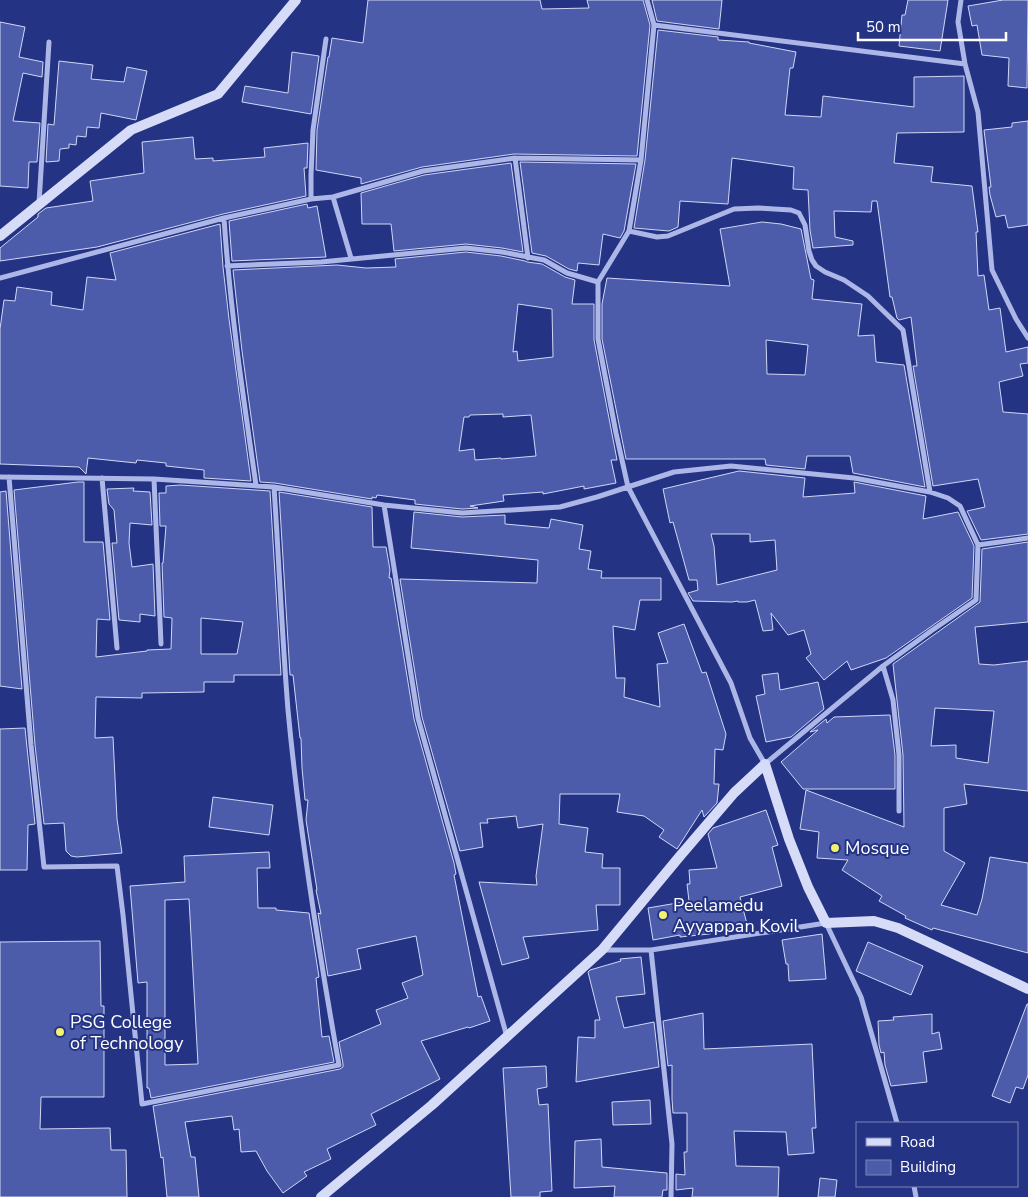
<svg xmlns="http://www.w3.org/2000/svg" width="1028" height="1197" viewBox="0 0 1028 1197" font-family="'Nunito Sans',sans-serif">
<rect width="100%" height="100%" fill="#243383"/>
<path fill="#4c5cab" stroke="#d0d7f6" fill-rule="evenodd" d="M 368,0 L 540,0 L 542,9 L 589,8 L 587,0 L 643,0 L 650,25 L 637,156 L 514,154 L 422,167 L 361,184 L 361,178 L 316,170 L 317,130 L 328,57 L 329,57 L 332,38 L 363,43 Z
M 652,0 L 722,0 L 719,29 L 657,21 Z
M 908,0 L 948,0 L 940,51 L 899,46 L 902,15 L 905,15 Z
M 1003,0 L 1028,0 L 1027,88 L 1008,86 L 1009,58 L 982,55 L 977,25 L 972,26 L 968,6 Z
M 0,22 L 25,27 L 19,57 L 43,62 L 42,77 L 23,73 L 13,121 L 40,123 L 37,162 L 29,162 L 28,188 L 0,186 Z
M 658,30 L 718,37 L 718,40 L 749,42 L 749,43 L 796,52 L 793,68 L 790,68 L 785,115 L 821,117 L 823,96 L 914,107 L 914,77 L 964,76 L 964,132 L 897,133 L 894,163 L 933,167 L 931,182 L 972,186 L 978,232 L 976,232 L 978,276 L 984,275 L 989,310 L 1000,308 L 1006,352 L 1028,347 L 1028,363 L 1020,364 L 1023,376 L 999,382 L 1003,412 L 1028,414 L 1028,534 L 981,540 L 967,511 L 985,507 L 978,479 L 933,486 L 913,366 L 917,366 L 911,317 L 899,320 L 897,318 L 892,297 L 890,297 L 877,201 L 872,201 L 871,212 L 834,211 L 835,237 L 853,241 L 853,245 L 813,248 L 810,230 L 808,190 L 793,189 L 794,167 L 732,158 L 728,204 L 680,201 L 678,227 L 669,231 L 634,228 L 645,160 Z
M 292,52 L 319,56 L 311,114 L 242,102 L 245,86 L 288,93 Z
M 59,61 L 93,65 L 91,79 L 124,82 L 127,67 L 147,71 L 136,120 L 101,113 L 99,128 L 87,127 L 86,137 L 77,136 L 76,145 L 69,144 L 69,148 L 60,149 L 59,161 L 46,162 L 48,124 L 54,125 Z
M 1028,121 L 1028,225 L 1008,228 L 1005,215 L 996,217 L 990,195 L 989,187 L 991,187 L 984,130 L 1012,127 L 1012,123 Z
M 193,137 L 195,159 L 213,158 L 213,161 L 265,157 L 264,148 L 308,143 L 307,168 L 304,168 L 306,196 L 223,214 L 97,247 L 0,261 L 0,248 L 38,217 L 38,214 L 46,208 L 93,201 L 90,181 L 144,173 L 142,142 Z
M 520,162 L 636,164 L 624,231 L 620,238 L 603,234 L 599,265 L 578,263 L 577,271 L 569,269 L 546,256 L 532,253 Z
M 511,163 L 523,252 L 502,248 L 466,244 L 394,251 L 391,224 L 362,224 L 361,193 L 424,175 Z
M 307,204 L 308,208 L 317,206 L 326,257 L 232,261 L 229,221 Z
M 762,222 L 781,224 L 801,229 L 811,279 L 814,280 L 812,299 L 862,304 L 858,336 L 874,335 L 876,362 L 904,365 L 925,487 L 853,473 L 850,456 L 807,456 L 805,469 L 766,465 L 765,459 L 626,459 L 602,339 L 602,304 L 607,278 L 730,286 L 720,229 ZM 766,340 L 808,345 L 805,375 L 767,374 Z
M 220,224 L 223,267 L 229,319 L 251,481 L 204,478 L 204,470 L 166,466 L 166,463 L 137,460 L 136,463 L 88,458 L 86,474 L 79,467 L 0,464 L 0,329 L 4,300 L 15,301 L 17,287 L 52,292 L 51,305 L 83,310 L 87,277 L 116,280 L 110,253 Z
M 466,252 L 501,256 L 525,261 L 527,262 L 542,264 L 565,277 L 575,280 L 572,304 L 594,304 L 594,340 L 617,460 L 611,460 L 616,483 L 584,489 L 584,486 L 543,494 L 543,492 L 503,495 L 504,501 L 470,506 L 478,508 L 462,509 L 415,504 L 415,500 L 377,495 L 376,498 L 372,497 L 372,499 L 275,483 L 260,482 L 242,351 L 233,270 L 337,265 L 366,268 L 396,267 L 395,259 ZM 518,304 L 552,309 L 553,357 L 518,361 L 517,351 L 513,352 ZM 503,414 L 503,417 L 531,415 L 536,456 L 501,459 L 501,458 L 475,460 L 474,449 L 459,451 L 464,417 L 469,417 L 470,415 Z
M 739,471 L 805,478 L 803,497 L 855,493 L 854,482 L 926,496 L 923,519 L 958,512 L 974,546 L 972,598 L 886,658 L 851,670 L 847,661 L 824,680 L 806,658 L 811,654 L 804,630 L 788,635 L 771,613 L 773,630 L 763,631 L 755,600 L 747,602 L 738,602 L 738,601 L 732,602 L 693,601 L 688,593 L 698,590 L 697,580 L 689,580 L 673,522 L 670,523 L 663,489 ZM 711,534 L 750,534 L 750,542 L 775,540 L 777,570 L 717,585 L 714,546 Z
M 78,482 L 84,482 L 84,542 L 103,542 L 110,620 L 97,619 L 96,657 L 147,651 L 147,650 L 171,649 L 172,618 L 164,617 L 162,563 L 163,563 L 166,526 L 160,526 L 159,493 L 166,493 L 166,486 L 180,485 L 270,491 L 281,675 L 234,675 L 234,682 L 204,682 L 204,692 L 142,693 L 142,698 L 96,697 L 95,738 L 113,737 L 117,819 L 122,853 L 77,857 L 71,856 L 66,851 L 64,823 L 44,824 L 35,745 L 14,490 ZM 201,618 L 243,622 L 237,654 L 201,654 Z
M 134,488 L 133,491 L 150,492 L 152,525 L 130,523 L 129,543 L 132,567 L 153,564 L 155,616 L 140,614 L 140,622 L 119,620 L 112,543 L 117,543 L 114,510 L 109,504 L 107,489 Z
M 6,491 L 22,689 L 0,686 L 0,492 Z
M 279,492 L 372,507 L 373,547 L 386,547 L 390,570 L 389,578 L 391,578 L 414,719 L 454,863 L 456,874 L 454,875 L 478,997 L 481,996 L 490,1021 L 469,1028 L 468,1027 L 421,1041 L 440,1079 L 371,1114 L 376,1125 L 327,1149 L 331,1159 L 304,1172 L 307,1176 L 283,1193 L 267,1171 L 256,1151 L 241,1152 L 239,1129 L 234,1130 L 232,1116 L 185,1122 L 191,1157 L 195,1157 L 199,1197 L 167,1197 L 163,1157 L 161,1158 L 153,1106 L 340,1069 L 343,1067 L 343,1064 L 339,1042 L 381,1024 L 376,1010 L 408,998 L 402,983 L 423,975 L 416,936 L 357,949 L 361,969 L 328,976 L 318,913 L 321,914 L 316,890 L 317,890 L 306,820 L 308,800 L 305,800 L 302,768 L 301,738 L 300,738 L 293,675 L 290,675 Z
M 414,512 L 462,517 L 505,515 L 505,524 L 549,528 L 551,519 L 583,525 L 579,549 L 591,551 L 588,569 L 602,571 L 601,578 L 661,578 L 661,600 L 640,600 L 635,630 L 613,626 L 616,678 L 625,678 L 624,697 L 660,707 L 657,664 L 668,663 L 658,633 L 684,624 L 702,673 L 706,672 L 726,734 L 723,750 L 715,749 L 714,784 L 719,784 L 717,803 L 704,817 L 702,810 L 677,849 L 659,837 L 664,830 L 644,816 L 617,812 L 620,794 L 560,794 L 559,824 L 588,828 L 585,852 L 603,854 L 602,868 L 620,868 L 620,905 L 596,905 L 598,930 L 523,937 L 529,958 L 502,965 L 479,882 L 537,885 L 536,876 L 543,824 L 518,828 L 516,816 L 487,819 L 488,823 L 480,823 L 483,847 L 460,851 L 422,717 L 400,579 L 537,583 L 538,560 L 411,548 Z
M 1028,542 L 1028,622 L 975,627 L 979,664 L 994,665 L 1028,661 L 1028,791 L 964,784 L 967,804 L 944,808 L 944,851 L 965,863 L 941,905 L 977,915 L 982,899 L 990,857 L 1028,863 L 1028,953 L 933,928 L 932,930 L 905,918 L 906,916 L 879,901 L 882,896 L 842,870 L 848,860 L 817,858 L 819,832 L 800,829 L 806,790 L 904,827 L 903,755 L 893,664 L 980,602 L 982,549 ZM 935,708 L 994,711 L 988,763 L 956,758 L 956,745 L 931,746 Z
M 778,673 L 780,690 L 818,682 L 824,709 L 791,737 L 766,742 L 756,696 L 765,694 L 762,675 Z
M 890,715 L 895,755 L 895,789 L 803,789 L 781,762 L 818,730 L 810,732 L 826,719 L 827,723 L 834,717 Z
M 25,728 L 35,824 L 28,825 L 27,870 L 0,870 L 0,729 Z
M 213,797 L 273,805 L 269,835 L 209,827 Z
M 766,810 L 778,845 L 772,847 L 782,886 L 740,897 L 747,924 L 709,934 L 680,937 L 680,935 L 653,940 L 648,908 L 689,901 L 687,884 L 690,884 L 689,870 L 717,868 L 708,834 L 713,828 Z
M 269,852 L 270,868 L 257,868 L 258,908 L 276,908 L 276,910 L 309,913 L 319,977 L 316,978 L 322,1037 L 329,1036 L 334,1062 L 151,1098 L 149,1088 L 147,1088 L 147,982 L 138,983 L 130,886 L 185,882 L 184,856 ZM 189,899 L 198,1064 L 165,1065 L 165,900 Z
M 822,934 L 826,979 L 789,981 L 788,964 L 786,964 L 782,940 Z
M 100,941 L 101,1006 L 104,1006 L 104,1097 L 41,1097 L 40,1129 L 110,1128 L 111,1150 L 126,1150 L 127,1197 L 0,1197 L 0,942 Z
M 868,942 L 923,966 L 911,995 L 856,971 Z
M 641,957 L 645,994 L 616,997 L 624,1028 L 654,1022 L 659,1067 L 576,1082 L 578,1037 L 595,1038 L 595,1020 L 600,1020 L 588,972 L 590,970 L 621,961 L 620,959 Z
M 1027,1004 L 1028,1004 L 1028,1075 L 1023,1089 L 1016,1087 L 1010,1103 L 992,1096 Z
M 703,1013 L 704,1049 L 812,1044 L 816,1128 L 812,1128 L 814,1153 L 788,1155 L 786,1132 L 734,1131 L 736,1166 L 779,1167 L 778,1197 L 692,1197 L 693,1188 L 676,1190 L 676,1174 L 685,1175 L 684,1152 L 687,1152 L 687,1113 L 673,1113 L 672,1099 L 672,1065 L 668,1066 L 663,1021 Z
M 932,1014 L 932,1034 L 939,1032 L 942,1049 L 923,1052 L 927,1082 L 891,1086 L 885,1065 L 884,1052 L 881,1053 L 879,1045 L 878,1021 L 894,1020 L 893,1017 Z
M 546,1066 L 547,1087 L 537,1089 L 539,1105 L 548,1104 L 552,1191 L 540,1192 L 540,1197 L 511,1197 L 503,1068 Z
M 650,1100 L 651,1124 L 613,1125 L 612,1102 Z
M 601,1139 L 602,1167 L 667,1173 L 667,1190 L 663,1190 L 662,1197 L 614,1197 L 615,1186 L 574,1188 L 575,1141 Z
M 820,1178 L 837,1180 L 835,1197 L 818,1197 Z"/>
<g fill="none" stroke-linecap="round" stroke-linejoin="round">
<path stroke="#acb7e8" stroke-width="5" d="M 961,0 L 958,22 L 965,64 L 978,112 L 992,270 L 1016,319 L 1028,338
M 654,25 L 965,64
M 515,158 L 528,258
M 333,197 L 351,258
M 311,199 L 311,175 L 313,130 L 326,39
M 39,203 L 49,42
M 224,218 C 230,308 243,396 256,485
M 629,231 L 657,237 L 668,236 L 734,209 L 758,208 L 791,210 L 799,213 L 805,225 L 809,251 L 812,260 L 816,266 L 825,272 L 844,280 L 868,296 L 903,330 L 930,492
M 227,266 L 321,262 L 466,248 L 502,252 L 544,260 L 567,273 L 598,282
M 0,278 L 224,218 L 311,199 L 333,197 L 423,171 L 515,158 L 641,160
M 0,477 L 154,479 L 274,487 L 384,505 L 462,513 L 560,507 L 597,497 L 674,472 L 731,466 L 854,478 L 930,492 L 948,498 L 960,506 L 978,545 L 976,600 L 931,631 L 883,666 L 765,764 L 750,738 L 731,683 L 628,487 L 616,433 L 598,339 L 598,282 L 629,231 L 641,160 L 654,25 L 647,0
M 9,477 L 31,745 L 44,867 L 117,866 L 123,915 L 142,1104 L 339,1065 C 318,947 299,829 288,710 C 282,635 279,561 274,487
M 102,478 L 117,648
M 154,479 L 161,644
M 384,505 L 418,718 L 507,1037
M 978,545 L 1028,538
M 883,666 L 893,700 L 899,755 L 899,811
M 602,950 L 651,950 L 826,923 L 861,997 L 897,1123
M 651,950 L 672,1144 L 671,1197
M 914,1186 L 916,1197"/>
<path stroke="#d6dbf7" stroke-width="10" d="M 0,236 L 131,130 L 218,94 L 296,0
M 321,1197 L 432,1105 L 602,950 L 680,856 L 734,793 L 765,764 L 789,839 L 808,887 L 826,923 L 874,921 L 898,928 L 1028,989"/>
</g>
<g fill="#f2f170" stroke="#243383" stroke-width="2">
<circle cx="835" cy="848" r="5"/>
<circle cx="663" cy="915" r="5"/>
<circle cx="60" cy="1032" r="5"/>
</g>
<g text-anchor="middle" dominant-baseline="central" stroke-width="4" stroke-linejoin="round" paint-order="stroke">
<g font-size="18" fill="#fff" stroke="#243383" text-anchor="start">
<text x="845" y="848">Mosque</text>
<text x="673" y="905">Peelamedu<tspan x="673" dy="21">Ayyappan Kovil</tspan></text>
<text x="70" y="1022">PSG College<tspan x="70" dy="21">of Technology</tspan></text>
</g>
</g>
<rect x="856" y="1122" width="162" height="65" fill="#243383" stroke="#7c85b5"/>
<rect x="866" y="1138" width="25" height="8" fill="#d6dbf7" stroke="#7c85b5"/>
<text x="900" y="1147" font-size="15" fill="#ffffff">Road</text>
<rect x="866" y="1160" width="25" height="15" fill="#4c5cab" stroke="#7c85b5"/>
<text x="900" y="1172" font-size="15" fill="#ffffff">Building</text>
<path d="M858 32v8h148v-8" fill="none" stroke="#ffffff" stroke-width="2.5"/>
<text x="866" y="32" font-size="15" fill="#ffffff" stroke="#243383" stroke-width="4" paint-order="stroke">50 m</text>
</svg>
